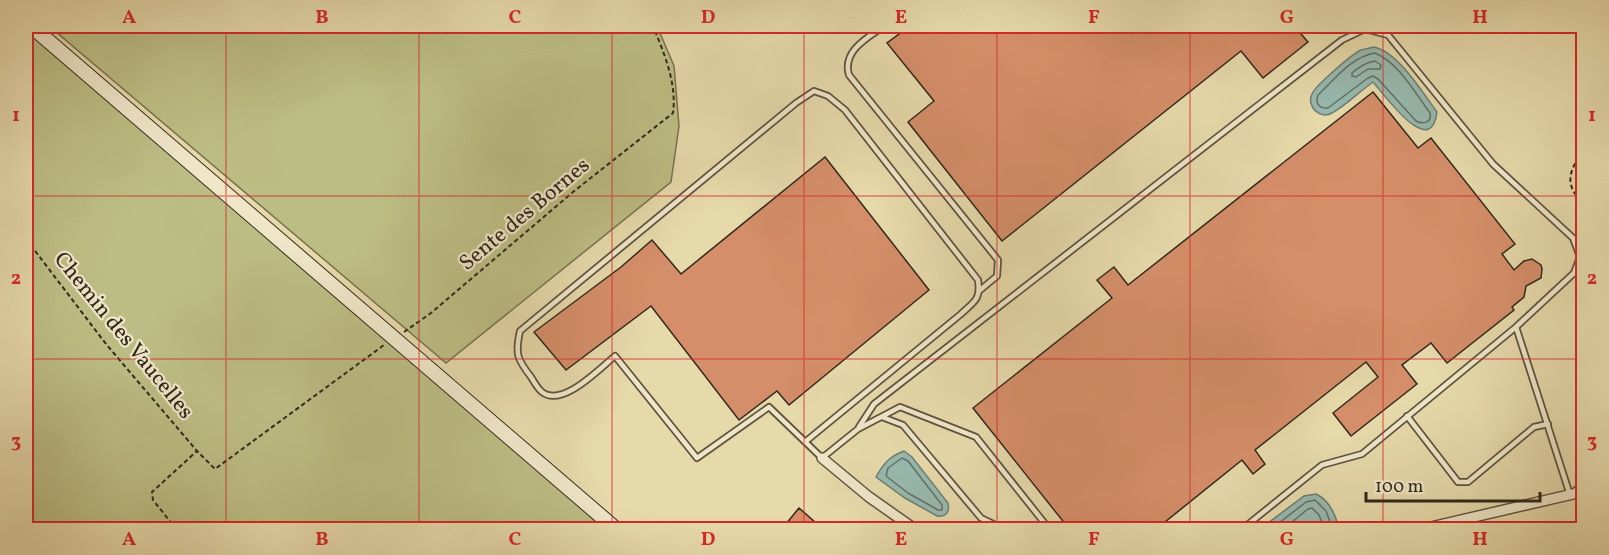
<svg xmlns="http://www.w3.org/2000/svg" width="1609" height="555" viewBox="0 0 1609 555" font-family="Vollkorn,serif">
<rect width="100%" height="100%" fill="#e6d9aa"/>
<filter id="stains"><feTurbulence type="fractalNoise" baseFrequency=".00333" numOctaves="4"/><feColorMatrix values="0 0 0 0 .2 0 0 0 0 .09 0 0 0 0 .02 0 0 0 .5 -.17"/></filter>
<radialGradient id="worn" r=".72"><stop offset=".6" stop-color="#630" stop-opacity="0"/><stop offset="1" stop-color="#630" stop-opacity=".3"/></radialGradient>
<path fill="#bcbd84" stroke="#767250" stroke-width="1.5" d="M 26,26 L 616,529 L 26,529 Z
M 49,26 L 657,26 L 674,66 L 679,126 L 671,182 L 446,363 Z"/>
<path fill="#97b9af" stroke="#6e7f74" stroke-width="1.5" d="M 1374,47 C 1398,52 1423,93 1437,112 C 1431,161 1384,94 1373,82 C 1359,92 1346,105 1332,113 C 1320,120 1306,106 1312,94 C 1315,86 1352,54 1361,50 C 1365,49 1370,48 1374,47 Z
M 904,451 L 912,457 L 948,503 C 950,512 946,517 937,516 L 905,498 L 876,477 C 883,464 890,456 904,451 Z
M 1316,494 C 1329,500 1336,516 1339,529 L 1260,529 L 1304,496 Z"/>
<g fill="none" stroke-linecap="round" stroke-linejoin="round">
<path stroke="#647066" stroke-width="1.5" d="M 1375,53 C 1399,63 1415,93 1430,113 C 1432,122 1424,125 1416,121 L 1378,79 L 1373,76 L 1368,78 L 1328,108 C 1319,109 1315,103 1318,95 C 1335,79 1351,57 1375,53 Z
M 1375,61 L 1381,65 L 1380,69 L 1368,69 L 1356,77 L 1352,76 L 1352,73 C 1359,67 1366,62 1375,61 Z
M 902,458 L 908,461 L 942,505 L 942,510 L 938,510 L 908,493 L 886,476 L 888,468 Z
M 1270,530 L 1306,502 L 1315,500 L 1326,511 L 1333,530
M 1282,530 L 1308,509 L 1312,508 L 1319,515 L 1325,530"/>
</g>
<path fill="#d48e69" stroke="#31281c" stroke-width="1.5" d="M 910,26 L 1294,26 L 1308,42 L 1263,78 L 1241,51 L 1002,241 L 908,122 L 934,101 L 887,43 Z
M 1373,92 L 1418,148 L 1431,138 L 1515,244 L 1502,254 L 1514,270 L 1524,261 L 1532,259 L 1541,265 L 1542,269 L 1541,278 L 1526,286 L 1524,297 L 1512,307 L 1514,310 L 1447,363 L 1431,343 L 1402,365 L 1417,384 L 1351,436 L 1333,413 L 1378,377 L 1366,362 L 1255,450 L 1265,464 L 1253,474 L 1242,460 L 1155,530 L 1070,530 L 973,408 L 1112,298 L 1097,280 L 1114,267 L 1128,285 Z
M 825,157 L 929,290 L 789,405 L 777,391 L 739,420 L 651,306 L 566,370 L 534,332 L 621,267 L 652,240 L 681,274 Z
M 799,508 L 824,530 L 781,530 Z"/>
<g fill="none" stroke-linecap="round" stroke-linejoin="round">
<defs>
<path id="lane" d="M 884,26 C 867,38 842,51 849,75 L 998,260 L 997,276 L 979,291
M 1516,327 L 1570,495 L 1584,483
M 1407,416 L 1458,482 L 1468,482 L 1534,427 L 1548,424
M 882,417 L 903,425 L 981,518 L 1006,530
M 859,427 L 874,404 L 1342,40 L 1365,29 L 1388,35 L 1493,164 L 1573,238 L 1580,257 L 1574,273 L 1516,327 L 1362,454 L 1322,465 L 1241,530
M 805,442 L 961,314 C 975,301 981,299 978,280 L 845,110 L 828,96 L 814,91 L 796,103 L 520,331 C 515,354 517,359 531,377 C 534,382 538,389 542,392 C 562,408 599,369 615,356 L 697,458 L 769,407 L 822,458 L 858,429 L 900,407 L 976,437 L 1050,530"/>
<path id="street" d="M 822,458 L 869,497 L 916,530
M 1418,530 L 1573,494"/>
<path id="secondary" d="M 31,26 L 617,530"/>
</defs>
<use href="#lane" stroke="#5e5440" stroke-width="8"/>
<use href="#street" stroke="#5e5440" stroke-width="12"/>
<use href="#secondary" stroke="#31281c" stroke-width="16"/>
<path stroke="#31281c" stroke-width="2" stroke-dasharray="4.5 3" stroke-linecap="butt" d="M 1584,151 C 1569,169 1563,186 1584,203
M 26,239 L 106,344 L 197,451 L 215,469 L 384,345
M 404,332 L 431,313 L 573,192 L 673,113 C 677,83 664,53 653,26
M 177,530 L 153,500 L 152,492 L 197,451"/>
<use href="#lane" stroke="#efe6c8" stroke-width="4.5"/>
<use href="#street" stroke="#efe6c8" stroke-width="9"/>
<use href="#secondary" stroke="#efe6c8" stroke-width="14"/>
</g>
<path fill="none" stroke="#d62828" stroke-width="1.5" stroke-opacity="0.55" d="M 226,26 L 226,530M 419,26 L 419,530M 612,26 L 612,530M 804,26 L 804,530M 997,26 L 997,530M 1190,26 L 1190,530M 1383,26 L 1383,530M 26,196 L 1584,196M 26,359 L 1584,359"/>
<g text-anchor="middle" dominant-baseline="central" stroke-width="4.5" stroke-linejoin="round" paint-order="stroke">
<g font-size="22" fill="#31281c" stroke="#efe6c8">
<text transform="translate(525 215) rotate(-40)">Sente des Bornes</text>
<text transform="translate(123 336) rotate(51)">Chemin des Vaucelles</text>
</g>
</g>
<rect width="1609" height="555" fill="none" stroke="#e6d9aa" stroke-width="66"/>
<path d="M1366 492v9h174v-9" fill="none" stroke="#31281c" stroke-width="3"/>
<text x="1375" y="492" font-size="18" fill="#31281c" stroke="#efe6c8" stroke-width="4.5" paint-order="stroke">100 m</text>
<rect x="33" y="33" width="1543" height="489" fill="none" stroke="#d62828" stroke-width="2"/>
<g font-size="20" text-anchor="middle" font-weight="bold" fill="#d62828">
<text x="129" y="23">A</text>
<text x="322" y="23">B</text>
<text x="515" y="23">C</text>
<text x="708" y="23">D</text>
<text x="901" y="23">E</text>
<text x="1094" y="23">F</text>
<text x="1287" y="23">G</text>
<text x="1480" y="23">H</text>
<text x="16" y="121">1</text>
<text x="1592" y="121">1</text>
<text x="16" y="284">2</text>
<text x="1592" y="284">2</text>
<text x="16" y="447">3</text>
<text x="1592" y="447">3</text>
<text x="129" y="545">A</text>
<text x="322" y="545">B</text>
<text x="515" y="545">C</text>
<text x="708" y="545">D</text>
<text x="901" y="545">E</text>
<text x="1094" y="545">F</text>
<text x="1287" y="545">G</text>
<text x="1480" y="545">H</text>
</g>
<rect width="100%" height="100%" filter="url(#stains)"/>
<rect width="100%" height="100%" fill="url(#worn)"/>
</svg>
